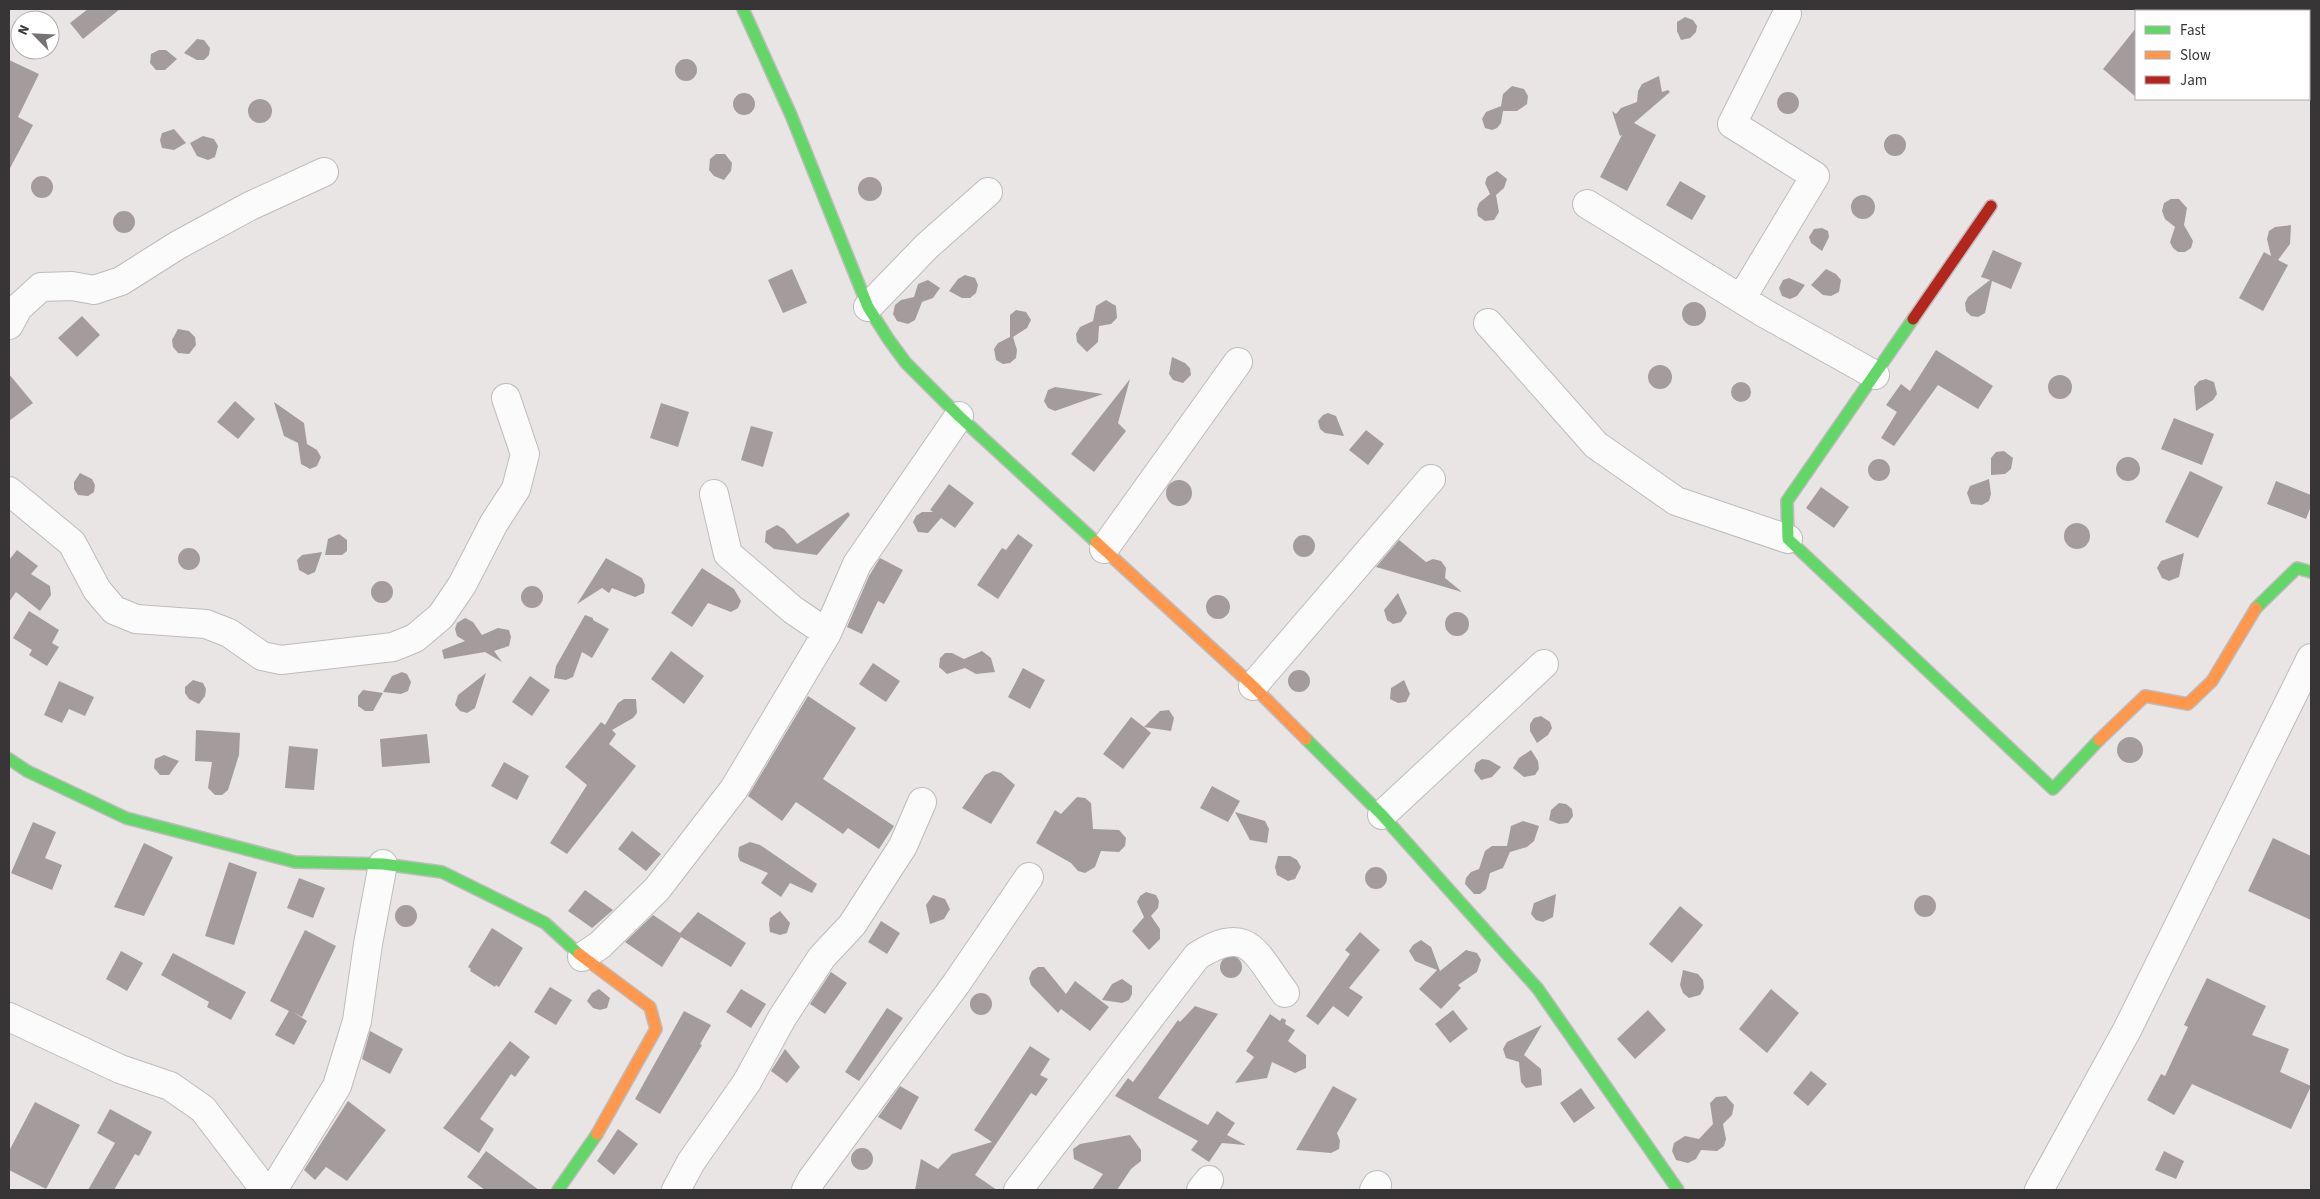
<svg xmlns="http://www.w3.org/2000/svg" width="2320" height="1199" viewBox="0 0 2320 1199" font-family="'Source Sans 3',sans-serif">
<rect width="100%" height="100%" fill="#e9e5e5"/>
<path fill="#a49c9c" d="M 88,9 L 120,9 L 83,39 L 70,23 Z
M 1685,17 L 1693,20 L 1697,26 L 1696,32 L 1690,38 L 1681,40 L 1677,31 L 1677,22 Z
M 2136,28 L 2136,97 L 2103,69 Z
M 197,39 L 204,40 L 210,48 L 209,55 L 204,60 L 197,60 L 184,53 Z
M 159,50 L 166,50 L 177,59 L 165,70 L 156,70 L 150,63 L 151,54 Z
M675 70a11 11 0 1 1 22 0a11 11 0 1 1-22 0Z
M 9,60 L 39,74 L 18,117 L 33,125 L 9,170 Z
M 1659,76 L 1662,92 L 1668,90 L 1670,92 L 1634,123 L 1656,135 L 1627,191 L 1600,177 L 1622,135 L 1620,136 L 1612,111 L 1616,114 L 1621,108 L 1637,102 L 1638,91 L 1642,84 Z
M 1512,86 L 1524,89 L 1528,96 L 1527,104 L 1517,111 L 1503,111 L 1501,123 L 1497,128 L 1492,130 L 1485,128 L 1482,119 L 1486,112 L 1501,106 L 1503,94 Z
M1777 103a11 11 0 1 1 22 0a11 11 0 1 1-22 0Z
M733 104a11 11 0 1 1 22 0a11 11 0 1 1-22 0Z
M248 111a12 12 0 1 1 24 0a12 12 0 1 1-24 0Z
M 174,129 L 186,143 L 174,150 L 162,148 L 160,140 L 162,133 Z
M1884 145a11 11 0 1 1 22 0a11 11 0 1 1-22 0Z
M 203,136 L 214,139 L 218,146 L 215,157 L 208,160 L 197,156 L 190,143 Z
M 716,154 L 725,154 L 732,163 L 731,171 L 724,180 L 714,176 L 709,170 L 710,159 Z
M 1497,171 L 1507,179 L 1504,188 L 1496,195 L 1499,212 L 1494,220 L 1485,221 L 1478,216 L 1477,209 L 1479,203 L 1490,194 L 1485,183 L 1487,177 Z
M31 187a11 11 0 1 1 22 0a11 11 0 1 1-22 0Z
M858 189a12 12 0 1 1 24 0a12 12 0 1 1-24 0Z
M 1680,181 L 1706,196 L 1692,220 L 1666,205 Z
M1851 207a12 12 0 1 1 24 0a12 12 0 1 1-24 0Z
M 2171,199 L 2179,199 L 2187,208 L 2184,225 L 2193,241 L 2191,248 L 2185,252 L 2178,252 L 2173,248 L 2170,242 L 2175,227 L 2165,219 L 2162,211 L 2164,203 Z
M113 222a11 11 0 1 1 22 0a11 11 0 1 1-22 0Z
M 2291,225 L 2290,244 L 2278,260 L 2288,265 L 2263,311 L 2239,298 L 2264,252 L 2271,256 L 2267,239 L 2269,231 L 2275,227 Z
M 1822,228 L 1828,231 L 1829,237 L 1822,251 L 1811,243 L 1809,237 L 1814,229 Z
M 1993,250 L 2022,263 L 2011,289 L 1992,281 L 1985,313 L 1978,317 L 1971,316 L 1966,311 L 1965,303 L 1968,297 L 1990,280 L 1981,277 Z
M 792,269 L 807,303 L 783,313 L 768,280 Z
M 1826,269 L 1836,274 L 1841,280 L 1839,292 L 1831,296 L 1823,295 L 1811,285 Z
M 965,275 L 975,278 L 978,285 L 976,293 L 970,298 L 962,298 L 949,291 L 958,279 Z
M 1789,278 L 1805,285 L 1797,296 L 1790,299 L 1782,296 L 1779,288 L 1783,280 Z
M 928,280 L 940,288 L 933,298 L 922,302 L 915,320 L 908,324 L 897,321 L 893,314 L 895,305 L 901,300 L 914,297 L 918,284 Z
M 1106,300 L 1116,306 L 1117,318 L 1111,324 L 1099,326 L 1098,342 L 1087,352 L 1077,342 L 1076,334 L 1080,327 L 1093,321 L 1096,306 Z
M1682 314a12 12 0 1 1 24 0a12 12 0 1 1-24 0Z
M 1016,310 L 1026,312 L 1031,320 L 1027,328 L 1013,337 L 1017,350 L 1016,358 L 1010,363 L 1003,364 L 996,360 L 994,349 L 998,343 L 1010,337 L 1010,315 Z
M 82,316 L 100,335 L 77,357 L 58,338 Z
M 178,329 L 189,331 L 195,337 L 196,345 L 189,354 L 178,353 L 173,347 L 172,340 Z
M 1936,350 L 1993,386 L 1978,409 L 1938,385 L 1894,446 L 1881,438 L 1897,412 L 1886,405 L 1901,384 L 1910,391 Z
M 1172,357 L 1185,363 L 1190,368 L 1191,375 L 1183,383 L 1173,380 L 1169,374 Z
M1648 377a12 12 0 1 1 24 0a12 12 0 1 1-24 0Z
M 9,374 L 33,403 L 9,421 Z
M2048 387a12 12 0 1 1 24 0a12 12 0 1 1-24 0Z
M 1130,379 L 1118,423 L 1126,431 L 1094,472 L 1071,454 Z
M 2206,379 L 2214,382 L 2217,394 L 2213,400 L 2196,411 L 2194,387 L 2199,381 Z
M1731 392a10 10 0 1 1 20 0a10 10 0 1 1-20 0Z
M 1055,387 L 1103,394 L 1055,411 L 1048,408 L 1044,401 L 1048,390 Z
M 235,401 L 255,419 L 238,439 L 217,422 Z
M 274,402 L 304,423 L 307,444 L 317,450 L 321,457 L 317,466 L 310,469 L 301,464 L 298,443 L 284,436 Z
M 661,403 L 689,412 L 678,447 L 650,438 Z
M 1328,413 L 1336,416 L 1344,436 L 1325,433 L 1320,429 L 1318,421 L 1323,415 Z
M 2174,418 L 2214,434 L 2202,465 L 2161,449 Z
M 751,426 L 773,432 L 763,467 L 741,460 Z
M 1366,430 L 1384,444 L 1368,465 L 1349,450 Z
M 2004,451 L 2013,458 L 2011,469 L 2005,474 L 1991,475 L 1991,458 L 1996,452 Z
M2116 469a12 12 0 1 1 24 0a12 12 0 1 1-24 0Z
M1868 470a11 11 0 1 1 22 0a11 11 0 1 1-22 0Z
M 2190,471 L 2223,487 L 2198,538 L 2165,522 Z
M 80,473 L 92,479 L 95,485 L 94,492 L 88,496 L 78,495 L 74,489 L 74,482 Z
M 1989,479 L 1991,494 L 1989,501 L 1982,505 L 1971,504 L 1967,493 L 1970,486 Z
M1166 493a13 13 0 1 1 26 0a13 13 0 1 1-26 0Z
M 2276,481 L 2311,495 L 2311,506 L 2306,519 L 2267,504 Z
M 949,484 L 974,503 L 955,528 L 941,518 L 928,533 L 918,532 L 913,522 L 916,516 L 922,512 L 933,512 L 930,510 Z
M 1821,487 L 1849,507 L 1834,528 L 1806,508 Z
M 848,512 L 850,515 L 817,555 L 774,549 L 765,542 L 766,531 L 777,525 L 784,529 L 797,544 Z
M2064 536a13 13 0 1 1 26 0a13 13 0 1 1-26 0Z
M 339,534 L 347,540 L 347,551 L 342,555 L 325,555 L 328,539 Z
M 1018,534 L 1033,545 L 998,599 L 977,585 L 1002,548 L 1006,550 Z
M1293 546a11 11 0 1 1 22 0a11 11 0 1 1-22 0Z
M 1399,540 L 1426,562 L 1433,559 L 1441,561 L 1446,568 L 1445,578 L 1462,592 L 1376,567 Z
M178 559a11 11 0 1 1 22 0a11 11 0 1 1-22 0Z
M 17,550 L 38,566 L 31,574 L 50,586 L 51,595 L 40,611 L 16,592 L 9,602 L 9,560 Z
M 322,552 L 315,572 L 308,575 L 299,570 L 297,560 L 302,555 Z
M 2184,553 L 2179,577 L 2169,581 L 2162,578 L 2157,568 L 2161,561 Z
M 606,558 L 642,578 L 645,585 L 644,593 L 635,597 L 612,588 L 609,593 L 602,588 L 577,604 Z
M 880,558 L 903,570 L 884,604 L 878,601 L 862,634 L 847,627 L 869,576 Z
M 702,568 L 734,589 L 741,601 L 738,608 L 731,612 L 708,603 L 692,627 L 671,613 Z
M371 592a11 11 0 1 1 22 0a11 11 0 1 1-22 0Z
M521 597a11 11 0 1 1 22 0a11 11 0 1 1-22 0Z
M 1398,593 L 1407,613 L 1401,622 L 1393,624 L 1387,620 L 1384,610 Z
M1206 607a12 12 0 1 1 24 0a12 12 0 1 1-24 0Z
M 29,611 L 59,630 L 52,643 L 59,647 L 47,666 L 29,655 L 32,650 L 13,638 Z
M1445 624a12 12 0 1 1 24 0a12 12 0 1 1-24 0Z
M 585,615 L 593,618 L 593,620 L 609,629 L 592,658 L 582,652 L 573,677 L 566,680 L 554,678 L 556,666 Z
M 465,618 L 473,622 L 482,635 L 498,628 L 509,630 L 511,637 L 509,646 L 494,651 L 502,662 L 485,652 L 444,659 L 442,650 L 465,641 L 457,636 L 455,629 L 457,623 Z
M 671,651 L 704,676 L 684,704 L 651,679 Z
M 982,651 L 991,658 L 995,672 L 976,674 L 965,668 L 947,674 L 939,667 L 940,658 L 945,653 L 952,653 L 964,659 Z
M 873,663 L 900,681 L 886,702 L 859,684 Z
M 1023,668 L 1045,680 L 1030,709 L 1008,697 Z
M1288 681a11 11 0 1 1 22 0a11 11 0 1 1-22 0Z
M 402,672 L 407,674 L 411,682 L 408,691 L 401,694 L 383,692 L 392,676 Z
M 486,673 L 475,708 L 467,713 L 460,711 L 455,705 L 458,695 Z
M 530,676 L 550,690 L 532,716 L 512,702 Z
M 193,680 L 203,683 L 206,689 L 205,696 L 199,704 L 189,699 L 185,693 L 185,687 Z
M 1404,680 L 1410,694 L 1406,702 L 1398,703 L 1390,699 L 1391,688 Z
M 59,681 L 94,697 L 85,716 L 69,709 L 62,723 L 44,715 Z
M 363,690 L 383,693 L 373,711 L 365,711 L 358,706 L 358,696 Z
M 808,696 L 856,728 L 823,779 L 894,826 L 879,849 L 848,828 L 843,834 L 796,802 L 782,821 L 748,796 Z
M 624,699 L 636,699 L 637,713 L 633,718 L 612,730 L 616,734 L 609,744 L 636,766 L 567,854 L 550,843 L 587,785 L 565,767 L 601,722 L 605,725 L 618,703 Z
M 1169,710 L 1174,718 L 1171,731 L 1144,727 L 1151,733 L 1123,769 L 1103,754 L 1131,717 L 1144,727 L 1160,711 Z
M 1541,716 L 1550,722 L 1552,728 L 1548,735 L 1537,743 L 1530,731 L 1530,724 L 1534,718 Z
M 196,730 L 240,733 L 239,755 L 228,790 L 222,795 L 215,795 L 208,788 L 212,762 L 195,761 Z
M 427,734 L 430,763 L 382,767 L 380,739 Z
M2117 750a13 13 0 1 1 26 0a13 13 0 1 1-26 0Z
M 289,746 L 318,749 L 314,790 L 285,788 Z
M 1531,750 L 1538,761 L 1539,769 L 1535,775 L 1524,777 L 1513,768 L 1519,758 Z
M 164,755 L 179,761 L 169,775 L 160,775 L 154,768 L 155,759 Z
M 1482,759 L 1489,760 L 1501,767 L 1492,777 L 1481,780 L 1474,771 L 1476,763 Z
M 504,762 L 529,776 L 517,800 L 491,786 Z
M 993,771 L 1001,773 L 1015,785 L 991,824 L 962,808 L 985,775 Z
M 1212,786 L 1240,801 L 1228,822 L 1200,808 Z
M 1077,797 L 1085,798 L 1091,803 L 1093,829 L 1119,830 L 1126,838 L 1125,846 L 1119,852 L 1101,851 L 1095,867 L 1085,873 L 1078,871 L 1071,863 L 1036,843 L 1055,810 L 1061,814 Z
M 1559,803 L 1566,804 L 1572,809 L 1573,816 L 1568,823 L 1559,824 L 1549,820 L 1551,810 Z
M 1235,812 L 1265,821 L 1269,829 L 1267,843 L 1250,840 Z
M 1523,821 L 1539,826 L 1534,841 L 1527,847 L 1510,852 L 1503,868 L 1490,873 L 1486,889 L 1480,894 L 1474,894 L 1465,884 L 1466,878 L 1471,872 L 1479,869 L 1485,851 L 1492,846 L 1507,846 L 1511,826 Z
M 33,822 L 56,832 L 45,858 L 62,865 L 52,890 L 11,873 Z
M 632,831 L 661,854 L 646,871 L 618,849 Z
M 2273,838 L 2311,856 L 2311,920 L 2248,891 Z
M 750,842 L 760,845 L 817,884 L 812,893 L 790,883 L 781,897 L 761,883 L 768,873 L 740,861 L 738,856 L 739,847 Z
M 144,843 L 173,857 L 144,916 L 114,907 Z
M 1278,856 L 1290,856 L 1297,860 L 1301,867 L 1295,879 L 1288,881 L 1277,875 L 1275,867 Z
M 229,862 L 257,872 L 234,945 L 205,936 Z
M1365 878a11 11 0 1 1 22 0a11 11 0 1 1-22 0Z
M 299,878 L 325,888 L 313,918 L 287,908 Z
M 585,890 L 613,910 L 592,928 L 568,911 Z
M 1146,892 L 1156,895 L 1159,901 L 1158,908 L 1151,916 L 1160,929 L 1160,939 L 1149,950 L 1132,931 L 1144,917 L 1137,902 L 1140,896 Z
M 1556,894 L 1553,917 L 1543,922 L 1536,920 L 1531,914 L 1534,903 Z
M1914 906a11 11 0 1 1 22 0a11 11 0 1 1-22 0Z
M 933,895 L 945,899 L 950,909 L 944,919 L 930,924 L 926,905 Z
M395 916a11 11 0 1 1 22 0a11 11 0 1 1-22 0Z
M 1680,906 L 1703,925 L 1672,963 L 1649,944 Z
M 780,911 L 790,923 L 787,933 L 780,935 L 770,932 L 769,924 L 770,918 Z
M 698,912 L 746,943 L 731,967 L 681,937 L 662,967 L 625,942 L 653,915 L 680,933 Z
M 881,921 L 900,933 L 887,954 L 868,942 Z
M 492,928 L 523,948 L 499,987 L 496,985 L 495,987 L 470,971 L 471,969 L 468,967 Z
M 305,930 L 336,946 L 302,1017 L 293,1012 L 307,1021 L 294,1045 L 275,1035 L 289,1011 L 270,1001 Z
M 1360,932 L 1380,950 L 1349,988 L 1363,997 L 1348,1017 L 1333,1006 L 1318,1025 L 1306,1016 L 1350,954 L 1345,950 Z
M 1421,940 L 1431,947 L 1440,971 L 1466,950 L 1477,953 L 1481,960 L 1477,972 L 1458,985 L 1461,988 L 1441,1009 L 1419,989 L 1437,970 L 1415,961 L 1409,951 L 1413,945 Z
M 121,951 L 143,963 L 127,991 L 106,979 Z
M 173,953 L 246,992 L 231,1020 L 207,1007 L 209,1002 L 161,975 Z
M1220 967a11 11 0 1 1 22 0a11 11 0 1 1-22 0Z
M 1044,967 L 1066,994 L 1075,981 L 1109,1007 L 1090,1031 L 1061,1009 L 1058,1013 L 1031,985 L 1029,978 L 1032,971 L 1038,967 Z
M 1683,970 L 1698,974 L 1703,980 L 1704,988 L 1700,995 L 1689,998 L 1683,993 L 1680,985 Z
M 831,972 L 847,983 L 825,1014 L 810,1004 Z
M 2207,978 L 2266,1006 L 2252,1035 L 2289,1049 L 2280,1072 L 2311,1086 L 2291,1129 L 2192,1084 L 2174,1115 L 2147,1100 L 2161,1074 L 2165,1076 L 2188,1027 L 2184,1025 Z
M 1122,979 L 1132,986 L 1132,994 L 1129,1000 L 1122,1003 L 1102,1000 L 1112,984 Z
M 550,987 L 572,1000 L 556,1025 L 534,1012 Z
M 599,989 L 610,998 L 607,1008 L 600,1010 L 593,1008 L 587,1001 L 592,993 Z
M 741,989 L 766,1004 L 751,1028 L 726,1012 Z
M 1771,989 L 1799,1013 L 1767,1053 L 1739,1029 Z
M970 1004a11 11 0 1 1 22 0a11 11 0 1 1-22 0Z
M 1195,1006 L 1218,1014 L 1171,1080 L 1169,1079 L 1171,1080 L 1158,1098 L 1208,1125 L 1217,1111 L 1235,1123 L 1227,1135 L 1246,1145 L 1222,1143 L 1209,1162 L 1191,1150 L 1198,1141 L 1115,1096 L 1128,1078 L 1133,1082 L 1178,1020 L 1180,1022 Z
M 887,1008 L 903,1018 L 859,1081 L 845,1072 Z
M 1453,1010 L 1468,1029 L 1450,1043 L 1435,1024 Z
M 1648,1010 L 1666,1030 L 1635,1059 L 1617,1039 Z
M 684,1011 L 711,1025 L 700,1044 L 702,1045 L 660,1114 L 635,1099 Z
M 1270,1014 L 1280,1021 L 1282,1018 L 1286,1020 L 1285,1024 L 1295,1030 L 1288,1041 L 1306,1055 L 1306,1068 L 1295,1073 L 1272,1062 L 1267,1078 L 1235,1083 L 1254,1057 L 1246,1051 Z
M 1542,1025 L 1524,1055 L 1541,1069 L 1542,1085 L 1526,1088 L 1521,1082 L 1519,1062 L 1506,1058 L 1503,1049 L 1507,1042 Z
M 370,1031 L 403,1049 L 390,1074 L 362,1059 Z
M 510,1041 L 530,1057 L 515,1077 L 511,1074 L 480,1119 L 494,1129 L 479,1153 L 443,1128 Z
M 1030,1046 L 1050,1059 L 1040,1075 L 1048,1079 L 1036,1096 L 1031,1093 L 975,1175 L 997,1190 L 915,1190 L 921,1159 L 938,1169 L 952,1154 L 992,1142 L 974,1130 Z
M 785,1049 L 800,1067 L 787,1083 L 771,1071 Z
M 1811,1071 L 1827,1084 L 1808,1106 L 1793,1093 Z
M 900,1086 L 919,1097 L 901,1130 L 878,1117 Z
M 1333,1086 L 1357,1099 L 1337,1133 L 1340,1141 L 1339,1149 L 1331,1153 L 1296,1150 Z
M 1581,1088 L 1595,1108 L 1574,1123 L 1560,1103 Z
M 1726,1096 L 1734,1105 L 1732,1115 L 1723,1124 L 1726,1139 L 1724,1146 L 1717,1151 L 1701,1150 L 1696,1159 L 1688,1163 L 1676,1160 L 1672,1151 L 1674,1143 L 1685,1136 L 1699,1139 L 1713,1124 L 1710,1103 L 1716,1097 Z
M 348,1101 L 386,1130 L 347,1181 L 326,1167 L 315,1180 L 304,1170 Z
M 35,1102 L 80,1125 L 46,1189 L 9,1170 L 9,1151 Z
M 110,1109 L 152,1132 L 139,1156 L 135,1154 L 114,1190 L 88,1190 L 115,1143 L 97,1133 Z
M 618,1129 L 638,1144 L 614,1175 L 597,1161 Z
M 1130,1135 L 1141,1150 L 1141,1161 L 1131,1169 L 1117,1190 L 1092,1190 L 1103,1174 L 1074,1159 L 1073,1149 L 1080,1144 Z
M851 1159a11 11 0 1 1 22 0a11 11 0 1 1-22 0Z
M 486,1151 L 539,1190 L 485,1190 L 467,1177 Z
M 2164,1151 L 2184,1161 L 2176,1179 L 2155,1170 Z"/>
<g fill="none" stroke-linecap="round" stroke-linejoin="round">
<defs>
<path id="street" d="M 2248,11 L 2250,9
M 1587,204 L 1764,313 L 1875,375
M 1741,299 L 1815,176 L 1732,124 L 1787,14
M 868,307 L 927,246 L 988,192
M 1488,323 L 1596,445 L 1676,501 L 1788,539
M 9,325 L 18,308 L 41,287 L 72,286 L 94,290 L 121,281 L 178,245 L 250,206 L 324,172
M 9,491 L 72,543 L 97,590 L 114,610 L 136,619 L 206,624 L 229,633 L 262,656 L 281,660 L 393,647 L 415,638 L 441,616 L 462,585 L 494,523 L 516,489 L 525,454 L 506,398
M 714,494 L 728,554 L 793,610 L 827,633
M 1104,549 L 1238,362
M 1253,686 L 1431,479
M 1382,815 L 1544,664
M 582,957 L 600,945 L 657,889 L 734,789 L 827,633 L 857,564 L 959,416
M 9,1017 L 120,1069 L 170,1086 L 203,1109 L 265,1190
M 273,1190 L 337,1086 L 357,1021 L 368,944 L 383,864
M 676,1190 L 691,1162 L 747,1082 L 782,1018 L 822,957 L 852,925 L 903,846 L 922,802
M 806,1190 L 812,1179 L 956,984 L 1029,877
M 1018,1190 L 1197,956 C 1249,923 1255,953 1285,993
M 1201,1190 L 1209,1180
M 1374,1190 L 1377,1185
M 2039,1190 L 2127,1030 L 2311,658"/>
<path id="fast" d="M 743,9 L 791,115 L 868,307 L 889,340 L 906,363 L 959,416 L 1096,542
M 1913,319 L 1787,501 L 1788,539 L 2053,789 L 2099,740
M 2256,608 L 2297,568 L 2311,572
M 1306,739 L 1382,815 L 1538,989 L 1678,1190
M 9,759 L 27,771 L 126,818 L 295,862 L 383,864 L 442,872 L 545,923 L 579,954
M 558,1190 L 597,1134"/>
<path id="slow" d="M 1096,542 L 1253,686 L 1306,739
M 2099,740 L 2145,696 L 2188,704 L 2212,681 L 2256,608
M 579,954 L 650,1007 L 656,1029 L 597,1134"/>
<path id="jam" d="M 1913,319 L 1991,206"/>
</defs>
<use href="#street" stroke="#bebbbb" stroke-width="30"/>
<use href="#fast" stroke="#bebbbb" stroke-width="14"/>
<use href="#slow" stroke="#bebbbb" stroke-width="14"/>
<use href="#jam" stroke="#bebbbb" stroke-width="14"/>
<use href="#street" stroke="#fcfbfb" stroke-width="28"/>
<use href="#fast" stroke="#63d668" stroke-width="11"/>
<use href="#slow" stroke="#ff974d" stroke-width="11"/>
<use href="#jam" stroke="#b3261e" stroke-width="11"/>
</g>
<rect width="2320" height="1199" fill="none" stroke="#373535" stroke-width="20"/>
<rect x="2135" y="10" width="175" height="90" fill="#ffffff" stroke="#afaeae"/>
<rect x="2145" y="26" width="25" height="8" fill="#63d668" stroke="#afaeae"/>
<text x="2180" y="35" font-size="15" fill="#373535">Fast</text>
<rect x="2145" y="51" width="25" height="8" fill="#ff974d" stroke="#afaeae"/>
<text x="2180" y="60" font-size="15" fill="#373535">Slow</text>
<rect x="2145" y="76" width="25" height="8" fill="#b3261e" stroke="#afaeae"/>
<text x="2180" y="85" font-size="15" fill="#373535">Jam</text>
<g transform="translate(35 35) rotate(294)"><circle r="24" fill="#ffffff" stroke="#afaeae"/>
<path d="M0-4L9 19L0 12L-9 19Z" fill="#757373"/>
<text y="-8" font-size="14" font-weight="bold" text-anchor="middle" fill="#373535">N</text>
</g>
</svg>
